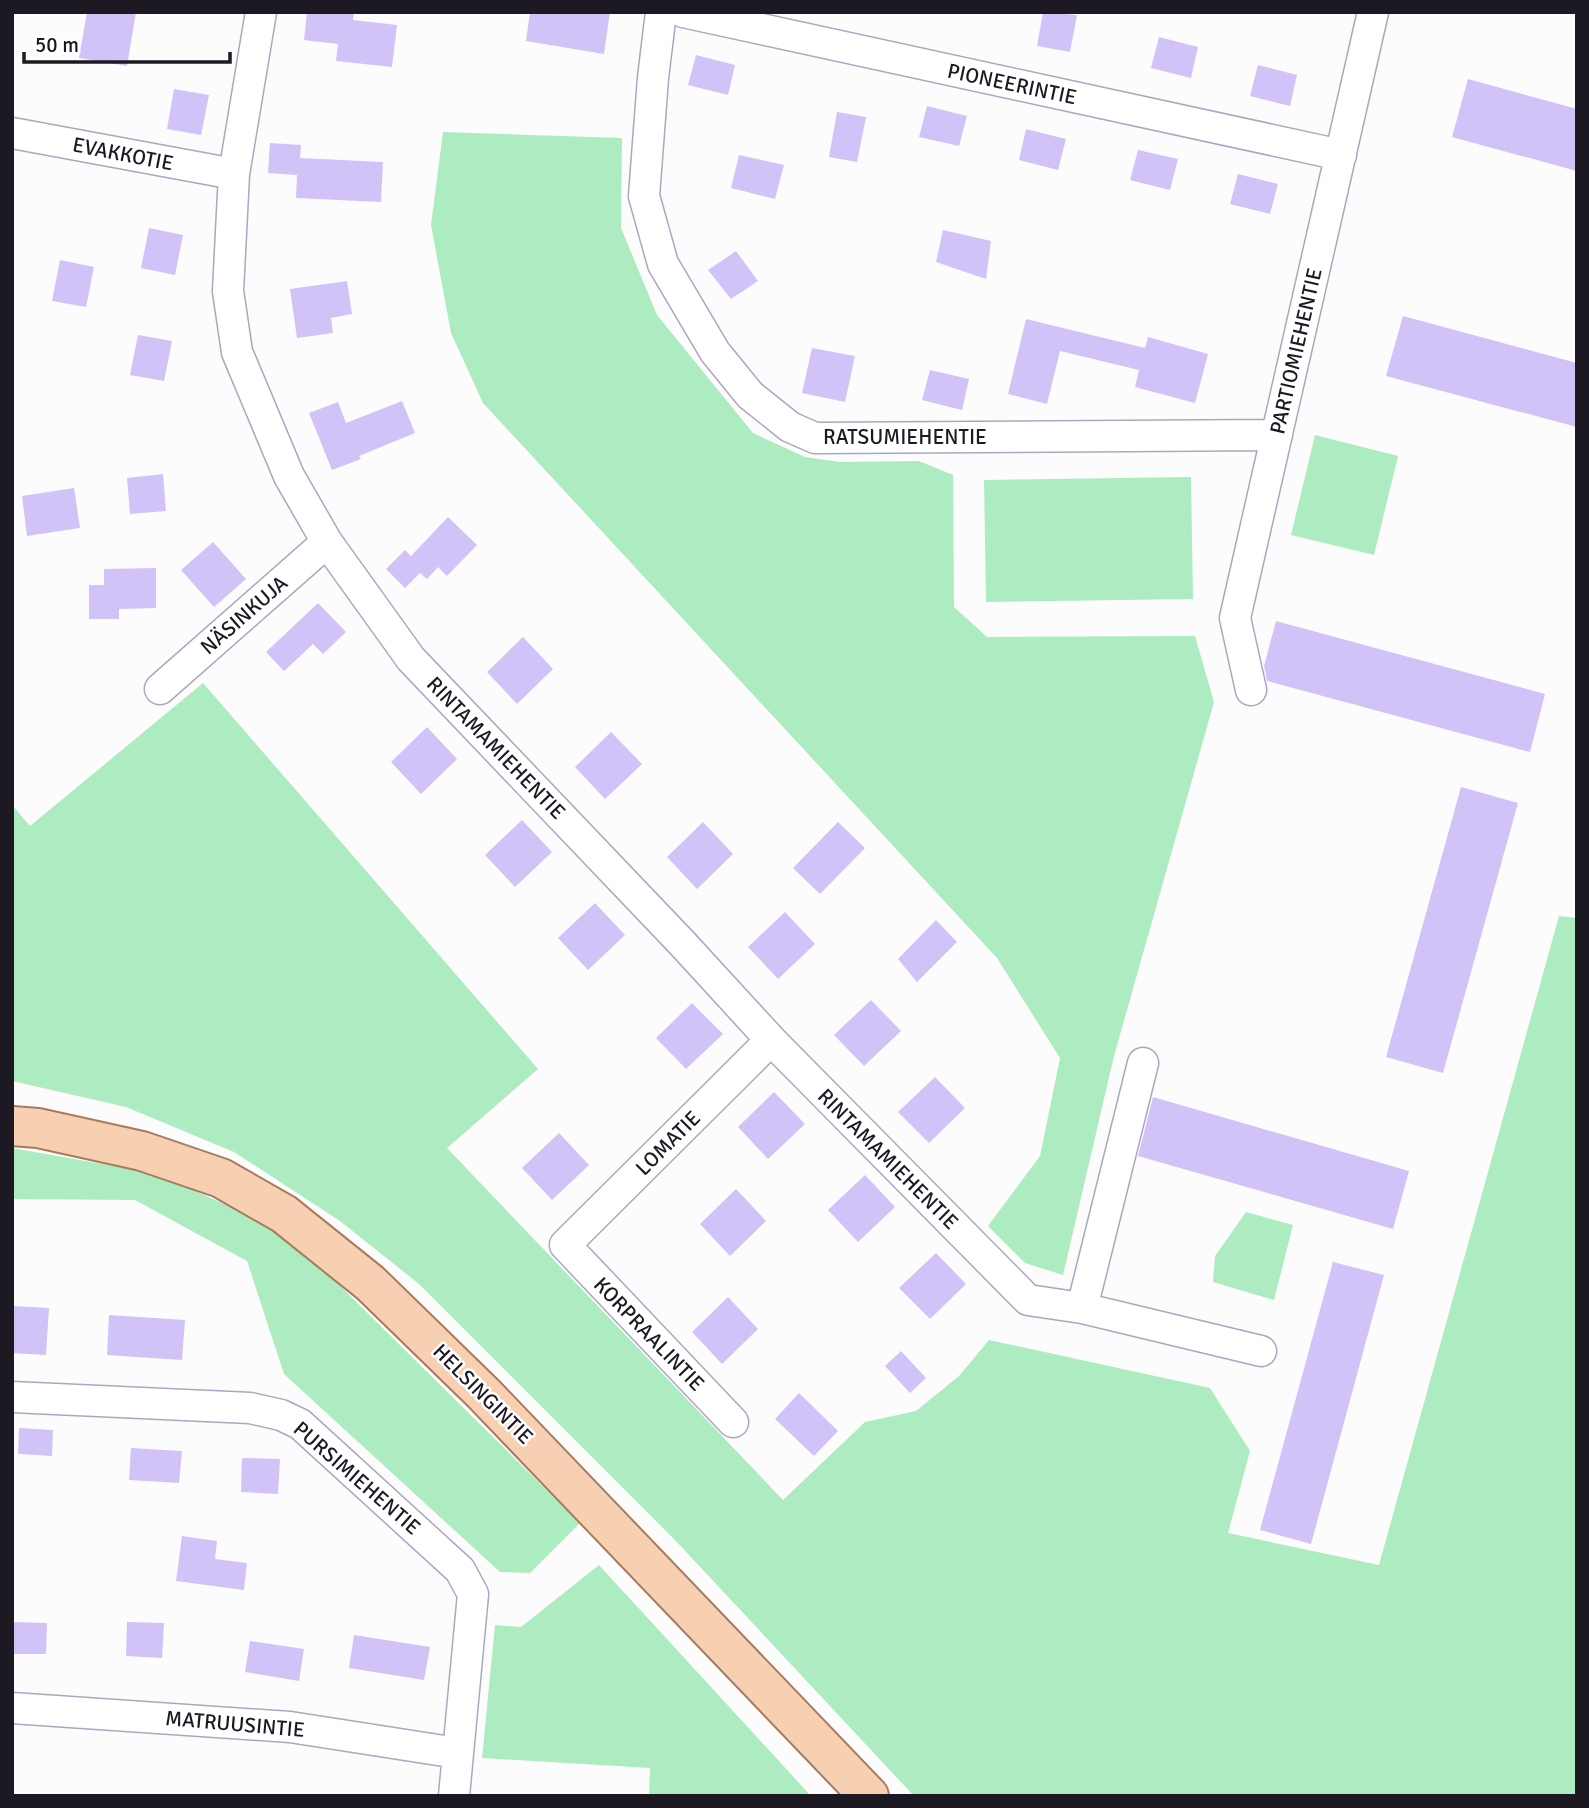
<svg xmlns="http://www.w3.org/2000/svg" width="1589" height="1808" viewBox="0 0 1589 1808" font-family="Signika,sans-serif">
<rect width="100%" height="100%" fill="#fcfcfc"/>
<path fill="#adecc0" d="M 443,132 L 622,138 L 621,228 L 657,315 L 753,433 L 805,457 L 840,462 L 919,461 L 953,475 L 954,607 L 987,637 L 1195,636 L 1214,702 L 1114,1056 L 1063,1275 L 1025,1263 L 988,1226 L 1040,1156 L 1060,1058 L 997,958 L 483,403 L 451,333 L 431,225 Z
M 1315,435 L 1398,456 L 1374,555 L 1291,535 Z
M 1191,477 L 1193,599 L 986,602 L 984,480 Z
M 203,683 L 538,1069 L 447,1148 L 783,1500 L 865,1422 L 916,1411 L 959,1376 L 989,1340 L 1210,1388 L 1250,1451 L 1228,1533 L 1379,1565 L 1559,916 L 1577,918 L 1577,1796 L 914,1796 L 674,1539 L 419,1284 L 340,1221 L 234,1152 L 126,1107 L 12,1081 L 12,805 L 30,826 Z
M 12,1148 L 136,1170 L 191,1189 L 246,1214 L 293,1245 L 334,1280 L 580,1523 L 530,1573 L 500,1572 L 284,1374 L 247,1261 L 135,1200 L 12,1199 Z
M 1246,1212 L 1293,1225 L 1274,1300 L 1213,1282 L 1215,1256 Z
M 599,1565 L 811,1796 L 649,1796 L 650,1768 L 482,1758 L 495,1625 L 521,1627 Z"/>
<path fill="#d1c3f8" d="M 87,12 L 136,12 L 127,66 L 79,58 Z
M 307,12 L 354,12 L 353,20 L 397,25 L 392,67 L 336,61 L 338,44 L 304,40 Z
M 530,12 L 610,12 L 604,54 L 526,41 Z
M 1043,12 L 1077,15 L 1070,52 L 1037,46 Z
M 1159,37 L 1198,47 L 1191,78 L 1151,68 Z
M 696,55 L 735,65 L 728,95 L 688,85 Z
M 1258,65 L 1297,75 L 1290,106 L 1250,96 Z
M 1468,79 L 1577,109 L 1577,171 L 1452,137 Z
M 174,89 L 209,95 L 201,135 L 167,129 Z
M 927,106 L 967,116 L 959,146 L 919,137 Z
M 837,112 L 866,117 L 857,162 L 829,157 Z
M 1026,129 L 1066,139 L 1058,170 L 1019,160 Z
M 270,143 L 301,145 L 300,158 L 383,162 L 381,202 L 296,198 L 297,175 L 268,173 Z
M 1138,150 L 1178,159 L 1170,190 L 1130,180 Z
M 739,155 L 784,165 L 775,199 L 731,188 Z
M 1238,174 L 1278,184 L 1270,214 L 1230,204 Z
M 149,228 L 183,235 L 175,275 L 141,268 Z
M 943,230 L 991,241 L 986,279 L 936,262 Z
M 736,251 L 758,281 L 731,299 L 708,270 Z
M 60,260 L 94,267 L 86,307 L 52,301 Z
M 347,281 L 352,314 L 331,318 L 333,333 L 297,338 L 290,289 Z
M 1403,316 L 1577,363 L 1577,427 L 1386,376 Z
M 1026,319 L 1145,348 L 1148,337 L 1208,354 L 1195,403 L 1135,387 L 1139,370 L 1060,351 L 1047,404 L 1008,394 Z
M 138,335 L 172,341 L 164,381 L 130,375 Z
M 812,348 L 855,356 L 845,402 L 802,393 Z
M 930,370 L 969,379 L 962,410 L 922,400 Z
M 402,401 L 415,433 L 359,456 L 361,459 L 332,470 L 309,413 L 338,402 L 346,423 Z
M 163,474 L 166,511 L 130,514 L 127,478 Z
M 74,488 L 80,528 L 27,536 L 22,496 Z
M 448,517 L 477,545 L 447,576 L 438,567 L 427,579 L 420,573 L 405,588 L 386,569 L 405,550 L 411,556 Z
M 213,542 L 246,579 L 214,607 L 181,570 Z
M 156,568 L 156,608 L 119,609 L 119,619 L 89,619 L 89,585 L 104,585 L 104,569 Z
M 318,603 L 346,632 L 323,654 L 313,644 L 284,671 L 266,652 Z
M 1276,621 L 1545,694 L 1530,752 L 1267,681 L 1264,666 Z
M 523,637 L 553,669 L 517,704 L 487,672 Z
M 427,727 L 457,759 L 421,794 L 391,762 Z
M 611,732 L 642,764 L 605,799 L 575,767 Z
M 1461,787 L 1518,803 L 1443,1073 L 1386,1057 Z
M 522,820 L 552,852 L 515,887 L 485,855 Z
M 703,822 L 733,854 L 697,889 L 667,857 Z
M 838,822 L 865,848 L 820,894 L 793,868 Z
M 595,903 L 625,935 L 588,970 L 558,938 Z
M 785,912 L 815,944 L 778,979 L 748,947 Z
M 936,920 L 957,942 L 917,982 L 898,959 Z
M 871,1000 L 901,1031 L 864,1066 L 834,1035 Z
M 692,1003 L 723,1034 L 686,1069 L 656,1038 Z
M 935,1077 L 965,1108 L 929,1143 L 898,1112 Z
M 774,1092 L 805,1124 L 768,1159 L 738,1127 Z
M 1153,1097 L 1409,1171 L 1393,1229 L 1138,1156 Z
M 559,1133 L 589,1165 L 552,1200 L 522,1168 Z
M 865,1175 L 895,1207 L 858,1242 L 828,1210 Z
M 736,1189 L 766,1221 L 730,1256 L 700,1224 Z
M 936,1253 L 966,1284 L 930,1319 L 899,1288 Z
M 1333,1262 L 1384,1275 L 1311,1544 L 1260,1530 Z
M 728,1297 L 758,1329 L 722,1364 L 692,1332 Z
M 12,1306 L 49,1308 L 46,1355 L 12,1353 Z
M 109,1315 L 185,1320 L 182,1360 L 107,1355 Z
M 901,1351 L 926,1378 L 910,1393 L 885,1366 Z
M 799,1393 L 838,1431 L 814,1456 L 775,1419 Z
M 19,1428 L 53,1430 L 52,1456 L 18,1454 Z
M 131,1448 L 182,1451 L 179,1483 L 129,1480 Z
M 242,1458 L 280,1459 L 278,1494 L 241,1492 Z
M 182,1536 L 217,1541 L 215,1559 L 247,1563 L 244,1590 L 176,1581 Z
M 12,1622 L 47,1623 L 46,1654 L 12,1654 Z
M 127,1622 L 164,1623 L 162,1658 L 126,1656 Z
M 354,1635 L 430,1647 L 424,1680 L 349,1668 Z
M 250,1641 L 304,1649 L 299,1681 L 245,1672 Z"/>
<g fill="none" stroke-linecap="round" stroke-linejoin="round">
<defs>
<path id="minor" d="M 261,12 L 234,174 L 228,291 L 237,352 L 289,476 L 327,542 L 411,659 L 682,943 L 771,1040 L 1028,1300 L 1082,1308 L 1261,1351
M 661,12 L 653,78 L 644,196 L 663,264 L 715,352 L 750,395 L 790,427 L 815,438 L 1277,435
M 683,12 L 1341,155
M 12,133 L 234,174
M 160,689 L 327,542
M 1251,690 L 1235,618 L 1373,12
M 1082,1308 L 1143,1063
M 12,1397 L 250,1408 L 281,1415 L 300,1424 L 460,1570 L 473,1594 L 454,1796
M 733,1422 L 565,1245 L 771,1040
M 12,1708 L 290,1727 L 457,1753"/>
<path id="major" d="M 12,1126 L 38,1128 L 142,1151 L 221,1178 L 284,1214 L 370,1283 L 484,1394 L 869,1796"/>
</defs>
<use href="#minor" stroke="#ada6c2" stroke-width="33"/>
<use href="#major" stroke="#a67b5e" stroke-width="42"/>
<use href="#minor" stroke="#fff" stroke-width="30"/>
<use href="#major" stroke="#f7d0b2" stroke-width="38"/>
</g>
<g text-anchor="middle" dominant-baseline="central" stroke-width="5" stroke-linejoin="round" paint-order="stroke">
<g font-size="21" fill="#1c1923" stroke="#fff">
<text transform="translate(1012 84) rotate(12)">PIONEERINTIE</text>
<text transform="translate(123 154) rotate(11)">EVAKKOTIE</text>
<text transform="translate(1296 351) rotate(-77)">PARTIOMIEHENTIE</text>
<text x="905" y="437">RATSUMIEHENTIE</text>
<text transform="translate(244 615) rotate(-41)">NÄSINKUJA</text>
<text transform="translate(496 748) rotate(46)">RINTAMAMIEHENTIE</text>
<text transform="translate(668 1143) rotate(-45)">LOMATIE</text>
<text transform="translate(888 1159) rotate(45)">RINTAMAMIEHENTIE</text>
<text transform="translate(649 1334) rotate(46)">KORPRAALINTIE</text>
<text transform="translate(483 1394) rotate(45)">HELSINGINTIE</text>
<text transform="translate(357 1478) rotate(41)">PURSIMIEHENTIE</text>
<text transform="translate(235 1724) rotate(5)">MATRUUSINTIE</text>
</g>
</g>
<rect width="1589" height="1808" fill="none" stroke="#1c1923" stroke-width="28"/>
<path d="M24 52v10h206v-10" fill="none" stroke="#1c1923" stroke-width="3.5"/>
<text x="35" y="52" font-size="21" fill="#1c1923" stroke="#ffffff" stroke-width="5" paint-order="stroke">50 m</text>
</svg>
